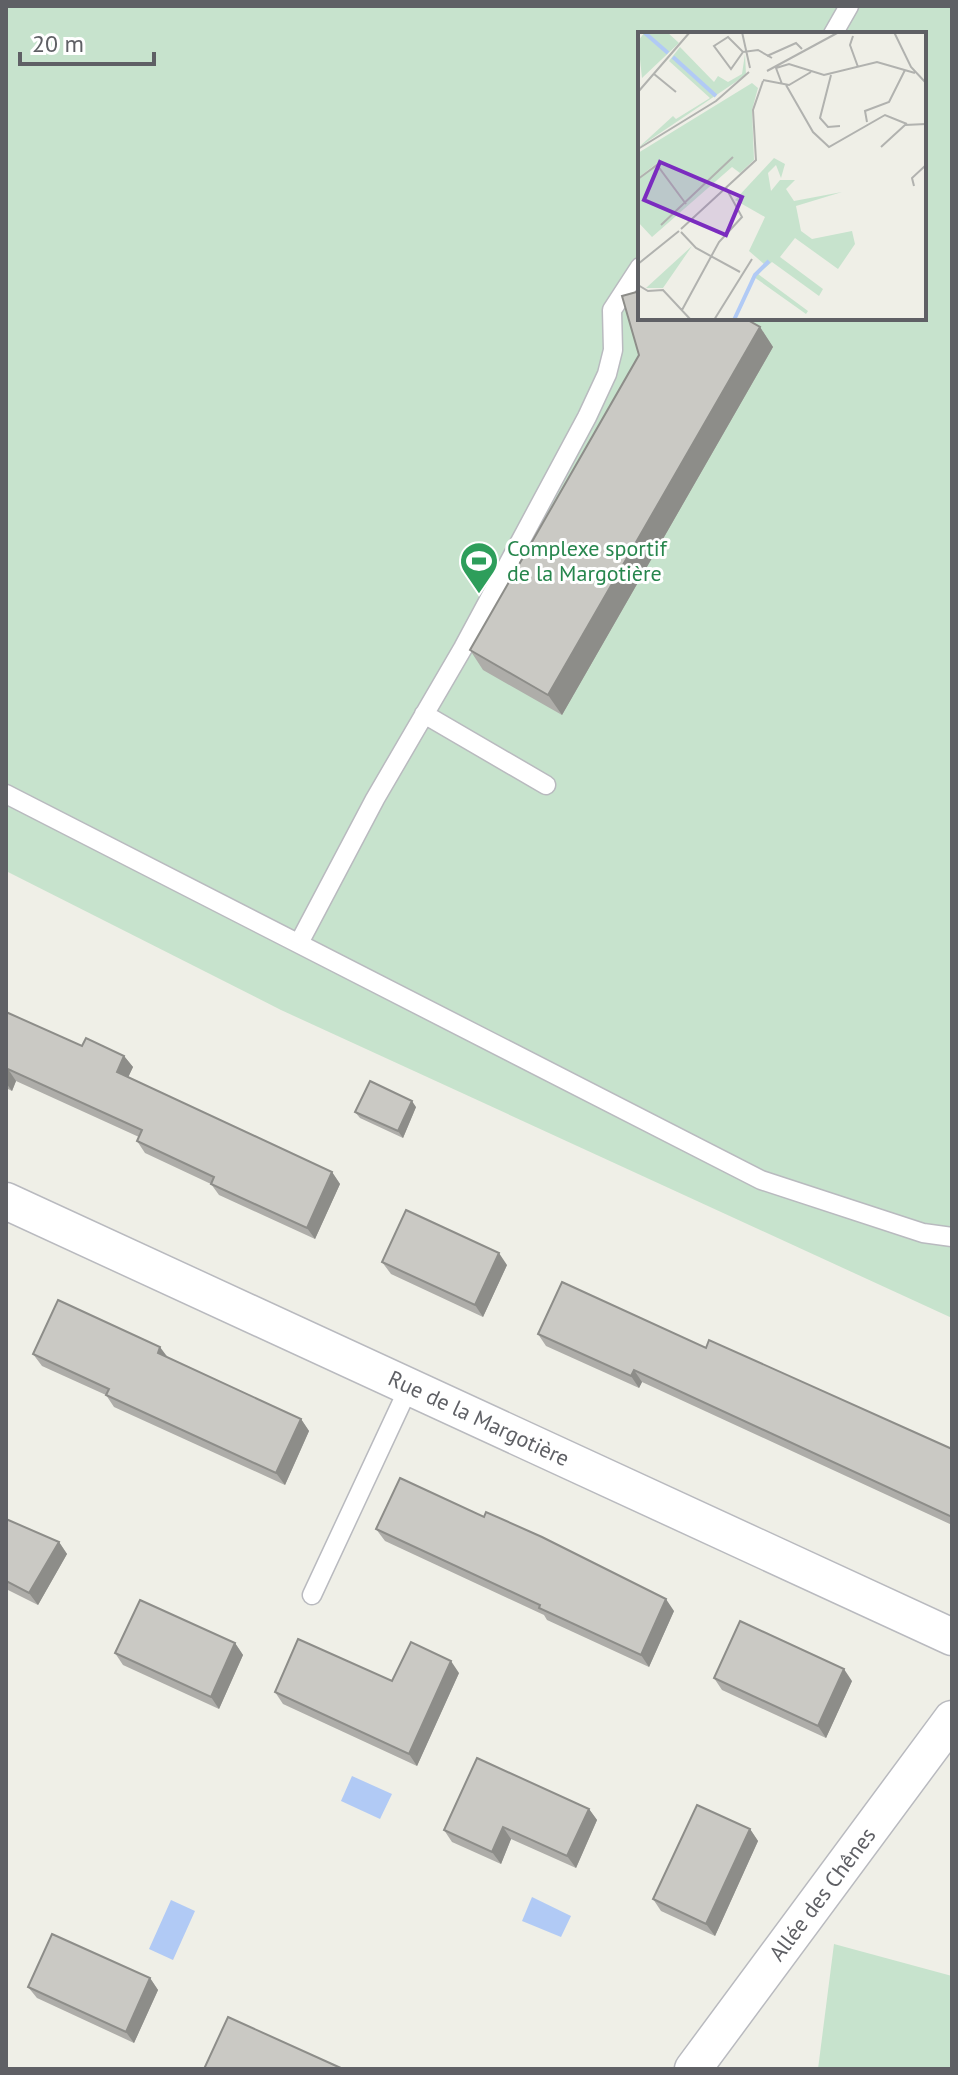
<svg xmlns="http://www.w3.org/2000/svg" width="958" height="2075" viewBox="0 0 958 2075" font-family="'PT Sans',sans-serif">
<rect width="100%" height="100%" fill="#efefe7"/>
<path fill="#c7e3cd" fill-rule="evenodd" d="M 6,6 L 952,6 L 952,1318 L 281,1010 L 6,871 ZM 640,34 L 924,34 L 924,318 L 640,318 Z
M 834,1944 L 952,1976 L 952,2069 L 818,2069 Z"/>
<path fill="#b1caf5" d="M 352,1776 L 392,1794 L 380,1819 L 341,1801 Z
M 532,1897 L 571,1916 L 561,1937 L 522,1921 Z
M 171,1900 L 195,1911 L 173,1960 L 149,1949 Z"/>
<g fill="none" stroke-linecap="round" stroke-linejoin="round">
<defs>
<path id="lane" d="M 833,34 L 849,6
M 424,714 L 546,785
M 6,794 L 761,1180 L 923,1233 L 952,1237
M 299,943 L 375,799 L 463,648 L 587,417 L 607,374 L 613,350 L 612,310 L 640,267
M 312,1595 L 409,1387"/>
<path id="street" d="M 6,1201 L 952,1637
M 693,2069 L 952,1719"/>
</defs>
<use href="#lane" stroke="#b9babf" stroke-width="21"/>
<use href="#street" stroke="#b9babf" stroke-width="39"/>
<use href="#lane" stroke="#fff" stroke-width="18"/>
<use href="#street" stroke="#fff" stroke-width="36"/>
</g>
<path fill="#aeada9" d="M 760,327 L 773,347 L 562,715 L 483,670 L 470,650 Z
M 6,1012 L 82,1046 L 124,1056 L 133,1067 L 128,1077 L 332,1172 L 340,1184 L 315,1239 L 219,1195 L 211,1184 L 145,1153 L 137,1141 L 139,1137 L 16,1081 L 12,1091 L 6,1088 Z
M 416,1107 L 403,1138 L 360,1118 L 355,1112 Z
M 382,1262 L 507,1265 L 483,1317 L 391,1274 Z
M 538,1334 L 706,1348 L 952,1449 L 952,1525 L 642,1382 L 639,1388 L 546,1346 Z
M 33,1354 L 168,1358 L 301,1419 L 309,1431 L 285,1485 L 114,1407 L 106,1395 L 42,1366 Z
M 6,1519 L 59,1542 L 67,1554 L 38,1605 L 6,1589 Z
M 376,1529 L 674,1611 L 649,1667 L 547,1620 L 544,1615 L 385,1541 Z
M 235,1643 L 243,1655 L 219,1709 L 123,1665 L 115,1653 Z
M 459,1673 L 417,1766 L 283,1704 L 275,1692 L 392,1681 Z
M 714,1678 L 852,1681 L 826,1738 L 722,1690 Z
M 589,1809 L 597,1820 L 576,1868 L 511,1839 L 501,1864 L 452,1842 L 444,1830 Z
M 750,1829 L 758,1841 L 715,1936 L 661,1911 L 653,1899 Z
M 150,1978 L 158,1990 L 134,2043 L 37,1998 L 28,1987 Z"/>
<path fill="#8d8d89" d="M 760,327 L 773,347 L 562,715 L 548,695 Z
M 124,1056 L 133,1067 L 125,1084 L 117,1072 Z
M 8,1069 L 16,1081 L 12,1091 L 6,1083 L 6,1074 Z
M 412,1101 L 416,1107 L 403,1138 L 398,1131 Z
M 332,1172 L 340,1184 L 315,1239 L 307,1228 Z
M 499,1253 L 507,1265 L 483,1317 L 475,1305 Z
M 160,1347 L 169,1359 L 158,1353 Z
M 634,1370 L 642,1382 L 639,1388 L 631,1376 Z
M 301,1419 L 309,1431 L 285,1485 L 276,1473 Z
M 59,1542 L 67,1554 L 38,1605 L 29,1593 Z
M 666,1599 L 674,1611 L 649,1667 L 641,1655 Z
M 235,1643 L 243,1655 L 219,1709 L 211,1697 Z
M 451,1661 L 459,1673 L 417,1766 L 409,1754 Z
M 844,1669 L 852,1681 L 826,1738 L 818,1726 Z
M 589,1809 L 597,1820 L 576,1868 L 567,1856 Z
M 503,1827 L 511,1839 L 501,1864 L 492,1852 Z
M 750,1829 L 758,1841 L 715,1936 L 706,1924 Z
M 150,1978 L 158,1990 L 134,2043 L 126,2032 Z"/>
<path fill="#cac9c4" stroke="#8d8d89" stroke-width="2" d="M 640,291 L 640,318 L 744,318 L 760,327 L 548,695 L 470,650 L 639,355 L 622,296 Z
M 6,1012 L 82,1046 L 86,1038 L 124,1056 L 117,1072 L 332,1172 L 307,1228 L 211,1184 L 214,1177 L 137,1141 L 142,1130 L 8,1069 L 6,1074 Z
M 370,1081 L 412,1101 L 398,1131 L 355,1112 Z
M 406,1210 L 499,1253 L 475,1305 L 382,1262 Z
M 562,1282 L 706,1348 L 709,1340 L 952,1449 L 952,1517 L 634,1370 L 631,1376 L 538,1334 Z
M 58,1300 L 160,1347 L 158,1353 L 301,1419 L 276,1473 L 106,1395 L 109,1389 L 33,1354 Z
M 400,1478 L 484,1517 L 486,1512 L 542,1537 L 666,1599 L 641,1655 L 539,1608 L 540,1605 L 376,1529 Z
M 6,1519 L 59,1542 L 29,1593 L 6,1581 Z
M 140,1600 L 235,1643 L 211,1697 L 115,1653 Z
M 740,1621 L 844,1669 L 818,1726 L 714,1678 Z
M 298,1639 L 392,1681 L 411,1642 L 451,1661 L 409,1754 L 275,1692 Z
M 477,1758 L 589,1809 L 567,1856 L 503,1827 L 492,1852 L 444,1830 Z
M 697,1805 L 750,1829 L 706,1924 L 653,1899 Z
M 52,1934 L 150,1978 L 126,2032 L 28,1987 Z
M 228,2017 L 343,2069 L 204,2069 Z"/>
<defs>
<symbol id="stadium-pin" viewBox="-11 -11 22 30"><path d="M0 17L-7.5 6A9.5 9.5 0 1 1 7.5 6Z" fill="#2e9e5b" stroke="#fff"/><path d="M0-5a6.5 5 0 1 0 0 10a6.5 5 0 1 0 0-10ZM-3.5-1.8h7v3.6h-7Z" fill="#fff"/></symbol>
</defs>
<g fill-rule="evenodd">
<use href="#stadium-pin" x="457" y="539" width="44" height="60"/>
</g>
<g text-anchor="middle" dominant-baseline="central" stroke-width="6" stroke-linejoin="round" paint-order="stroke">
<g font-size="22" fill="#27864d" stroke="#fff" text-anchor="start">
<text x="507" y="548">Complexe sportif<tspan x="507" dy="25">de la Margotière</tspan></text>
</g>
<g font-size="22" fill="#5f6065" stroke="#fff">
<text transform="translate(479 1418) rotate(25)">Rue de la Margotière</text>
<text transform="translate(822 1894) rotate(-53)">Allée des Chênes</text>
</g>
</g>
<g transform="translate(638 32)">
<rect width="288" height="288" fill="#efefe7"/>
<path d="M 7,0 L 29,0 L 41,11 L 4,46 L 0,9 ZM 42,15 L 76,50 L 80,44 L 90,50 L 104,42 L 107,22 L 108,43 L 0,116 L 35,84 L 38,87 L 72,66 L 31,29 ZM 114,51 L 120,56 L 114,78 L 116,128 L 102,141 L 94,135 L 14,205 L 0,190 L 0,148 L 19,131 L 0,146 L 0,121 ZM 136,126 L 147,132 L 143,146 L 138,133 L 130,141 L 133,159 L 142,148 L 157,148 L 148,157 L 156,169 L 204,160 L 158,174 L 163,199 L 174,207 L 214,199 L 217,212 L 200,237 L 157,206 L 142,225 L 185,257 L 181,264 L 134,230 L 120,242 L 170,279 L 168,282 L 116,245 L 126,232 L 111,219 L 127,185 L 97,168 ZM 54,214 L 25,256 L 8,256 Z" fill="#c7e3cd"/>
<path fill="none" stroke="#b1caf5" stroke-width="4" d="M 7,1 L 30,21M 35,25 L 78,64M 96,288 L 117,243 L 131,229"/>
<path fill="none" stroke="#b1b2af" stroke-width="2" d="M 104,0 L 112,36M 256,0 L 273,35 L 288,51M 215,4 L 212,13 L 220,35M 105,20 L 93,37 L 76,14 L 90,5 L 105,20 L 120,18 L 134,26M 129,24 L 158,11 L 164,17M 129,39 L 201,0M 16,42 L 38,60M 193,43 L 182,86 L 190,95 L 202,94M 125,48 L 151,53 L 173,40M 144,52 L 138,36 L 151,32 L 186,43 L 239,30 L 277,41M 148,53 L 175,100 L 191,115 L 247,83 L 269,92M 0,60 L 52,0M 229,90 L 227,79 L 251,70 L 267,38M 243,115 L 267,93 L 288,92M 0,117 L 78,69 L 111,40M 0,147 L 19,133 L 48,172M 276,154 L 274,146 L 288,133M 23,193 L 95,125M 43,197 L 118,128 L 115,78 L 125,49M 43,200 L 58,216 L 102,240M 0,232 L 41,199M 0,253 L 10,259 L 25,258 L 53,288M 44,278 L 81,210 L 104,185 L 88,156M 76,288 L 114,227"/>
<path fill="#7b2cbf" fill-opacity="0.15" stroke="#7b2cbf" stroke-width="4" d="M 22,130 L 104,165 L 88,203 L 6,168 Z"/>
<rect width="288" height="288" fill="none" stroke="#5f6065" stroke-width="4"/>
</g>
<rect width="958" height="2075" fill="none" stroke="#5f6065" stroke-width="16"/>
<path d="M20 52v12h134v-12" fill="none" stroke="#5f6065" stroke-width="4"/>
<text x="32" y="52" font-size="24" fill="#5f6065" stroke="#ffffff" stroke-width="6" paint-order="stroke">20 m</text>
</svg>
